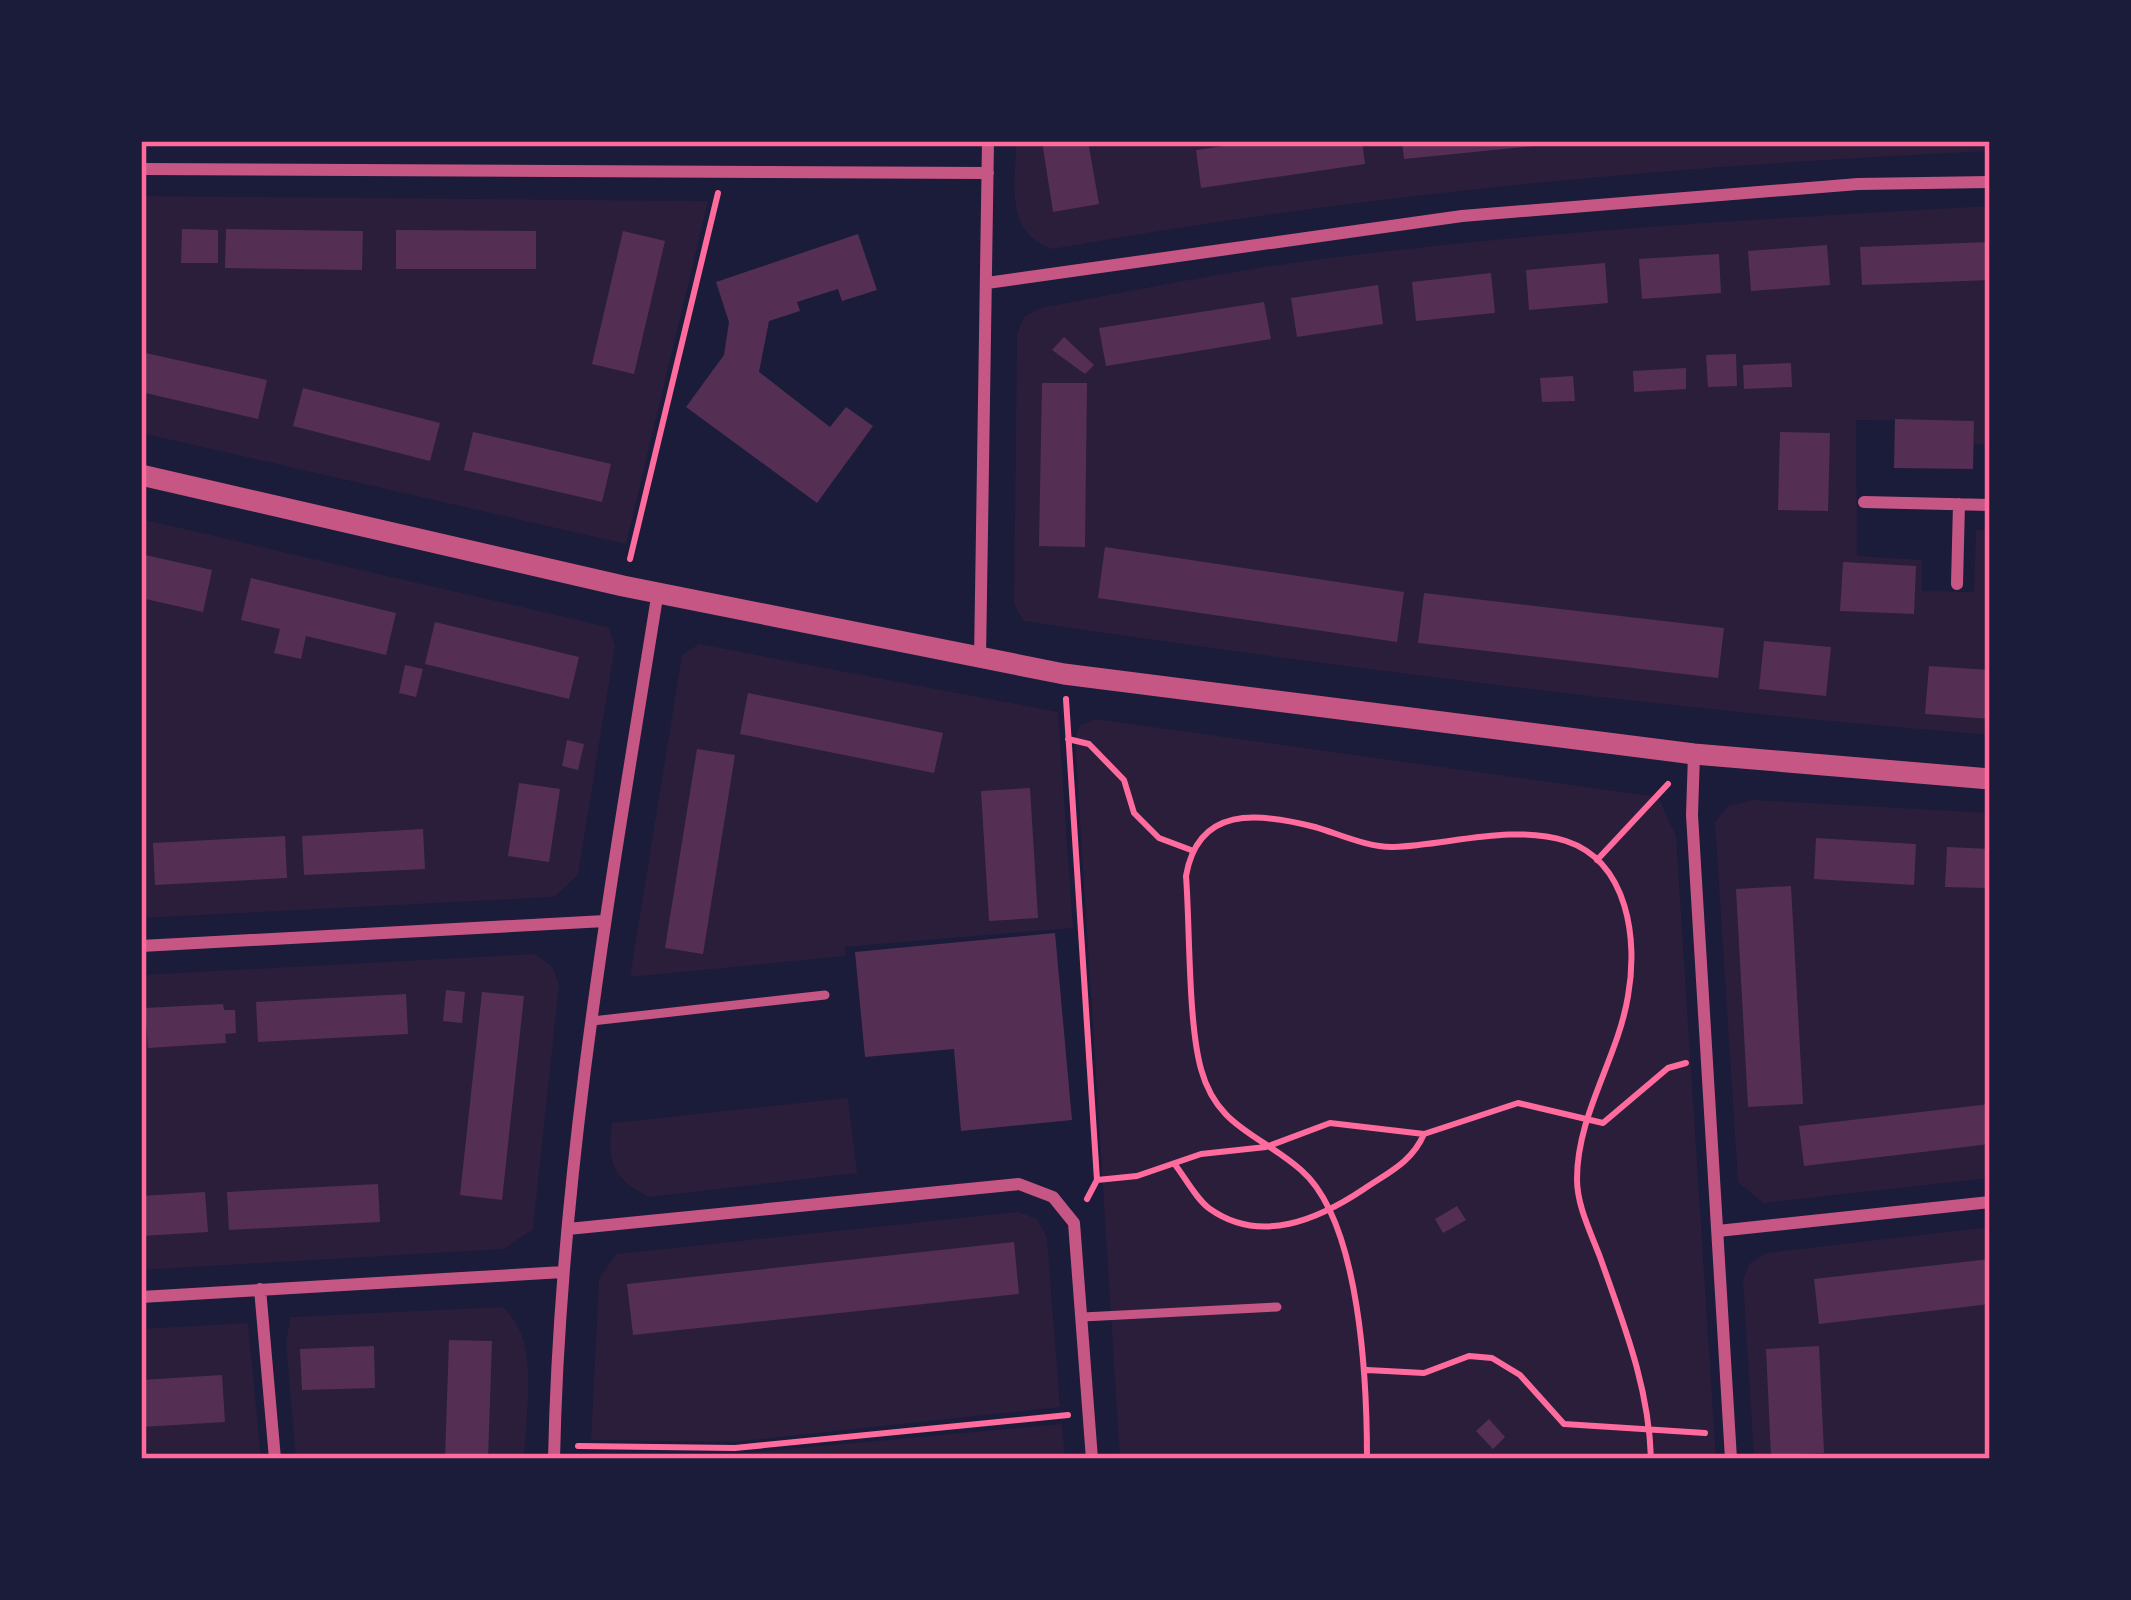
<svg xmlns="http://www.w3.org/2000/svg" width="2131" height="1600" viewBox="0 0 2131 1600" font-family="'Golos Text',sans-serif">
<rect width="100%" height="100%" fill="#1b1b3a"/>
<path fill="#2a1e3b" d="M 334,141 L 941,141 L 936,145 Z
M 1016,141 L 1990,141 L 1990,151 C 1671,166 1367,193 1053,249 C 1003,233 1016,185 1016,141 Z
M 141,196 L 708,201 L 626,544 L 141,433 Z
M 1990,206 L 1990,445 L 1974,444 L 1974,421 L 1856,420 L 1857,556 L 1922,560 L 1922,591 L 1974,592 L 1976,530 L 1990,530 L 1990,735 C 1666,709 1346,669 1024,621 L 1014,604 L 1017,334 L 1024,317 L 1040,308 C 1115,294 1190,279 1264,267 C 1505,232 1748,220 1990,206 Z
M 141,519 L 608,627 L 615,645 L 578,875 L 554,897 L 141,918 Z
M 699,644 L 1058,712 L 1073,928 L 845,947 L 845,956 L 630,977 L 682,655 Z
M 1095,719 L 1658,797 L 1676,836 L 1716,1459 L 1120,1459 L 1075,739 L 1079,726 Z
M 1753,800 L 1990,813 L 1990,1178 L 1763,1203 L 1738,1182 L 1715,822 L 1728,806 Z
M 534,954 L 553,967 L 559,985 L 533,1229 L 504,1249 L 141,1270 L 141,975 Z
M 848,1098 L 857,1173 L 649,1197 C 612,1177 607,1164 612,1123 Z
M 1018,1212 L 1037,1219 L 1047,1237 L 1060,1407 L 734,1442 L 591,1440 L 599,1279 L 616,1254 Z
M 1990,1227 L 1990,1459 L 1754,1459 L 1743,1280 L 1749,1264 L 1766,1253 Z
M 502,1307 C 542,1339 525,1412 524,1459 L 296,1459 L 286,1341 L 291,1317 Z
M 248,1323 L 261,1459 L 141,1459 L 141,1329 Z
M 1062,1424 L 1065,1459 L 589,1459 L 590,1453 L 735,1454 Z"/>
<path fill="#542f53" d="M 1042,141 L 1088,141 L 1099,204 L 1053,212 Z
M 1259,141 L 1362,141 L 1365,164 L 1201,188 L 1196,150 Z
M 1402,141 L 1553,141 L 1553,144 L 1404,159 Z
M 182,229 L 218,230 L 218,263 L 181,263 Z
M 226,229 L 363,231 L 362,270 L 225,268 Z
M 396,230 L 536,231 L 536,269 L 396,269 Z
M 623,231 L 665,241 L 634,374 L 592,364 Z
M 858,234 L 877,290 L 842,301 L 838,289 L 797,302 L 800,311 L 769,321 L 759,372 L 830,427 L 846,407 L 873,426 L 817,503 L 686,407 L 724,355 L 729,322 L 716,282 Z
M 1990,242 L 1990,280 L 1862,285 L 1860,247 Z
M 1827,245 L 1830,285 L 1751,291 L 1748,251 Z
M 1719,254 L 1721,293 L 1642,299 L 1639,259 Z
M 1605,263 L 1608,303 L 1529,310 L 1526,270 Z
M 1491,273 L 1495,313 L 1416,321 L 1412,282 Z
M 1378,285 L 1383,324 L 1297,337 L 1291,298 Z
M 1264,302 L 1271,339 L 1106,366 L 1099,328 Z
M 1064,337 L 1094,365 L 1085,374 L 1052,350 Z
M 141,352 L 267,380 L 258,419 L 141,392 Z
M 1736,354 L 1737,386 L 1708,387 L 1706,355 Z
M 1791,363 L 1792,387 L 1744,389 L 1743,365 Z
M 1686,368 L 1686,389 L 1634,392 L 1633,371 Z
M 1573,376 L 1575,401 L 1542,402 L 1540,378 Z
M 1042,383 L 1087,383 L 1085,547 L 1039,546 Z
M 303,388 L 440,423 L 430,461 L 293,426 Z
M 1895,419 L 1974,421 L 1973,469 L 1894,468 Z
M 473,432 L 611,464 L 602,502 L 464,470 Z
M 1780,432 L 1830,433 L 1828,511 L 1778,510 Z
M 1105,547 L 1404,592 L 1397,642 L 1098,598 Z
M 141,554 L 212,570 L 203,612 L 141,598 Z
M 1843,562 L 1916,566 L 1914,614 L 1840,611 Z
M 251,578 L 396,613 L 386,655 L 306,636 L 301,659 L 274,653 L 280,629 L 241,620 Z
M 1424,593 L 1724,628 L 1718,678 L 1418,643 Z
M 435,622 L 579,657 L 569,699 L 425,664 Z
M 1764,641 L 1831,647 L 1826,696 L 1759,689 Z
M 405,665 L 423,669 L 416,697 L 399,693 Z
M 1929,666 L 1990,670 L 1990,719 L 1925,714 Z
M 748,693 L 943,733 L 934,773 L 740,734 Z
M 567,740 L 584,744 L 578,770 L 562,766 Z
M 697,749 L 735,755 L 703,954 L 665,948 Z
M 519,783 L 560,789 L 549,862 L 508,856 Z
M 1030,788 L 1038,918 L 989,921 L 981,791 Z
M 423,829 L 425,869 L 304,875 L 302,836 Z
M 285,836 L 287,878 L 155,885 L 153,843 Z
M 1816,838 L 1916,844 L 1914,885 L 1814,879 Z
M 1947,847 L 1990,849 L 1990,888 L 1945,887 Z
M 1791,886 L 1803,1104 L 1748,1107 L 1736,889 Z
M 1055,933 L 1072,1120 L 961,1131 L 954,1049 L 865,1057 L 855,952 Z
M 446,990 L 465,992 L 462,1023 L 443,1021 Z
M 482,992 L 524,996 L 502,1200 L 460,1195 Z
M 406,994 L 408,1034 L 258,1042 L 256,1002 Z
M 223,1004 L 224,1010 L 235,1010 L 236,1033 L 225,1034 L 226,1043 L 148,1048 L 145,1008 Z
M 1990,1104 L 1990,1144 L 1804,1166 L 1799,1126 Z
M 378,1184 L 380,1222 L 229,1230 L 227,1192 Z
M 205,1192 L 208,1232 L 141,1236 L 141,1196 Z
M 1457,1206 L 1466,1220 L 1443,1233 L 1435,1219 Z
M 1014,1242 L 1019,1294 L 633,1335 L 627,1284 Z
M 1990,1259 L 1990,1304 L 1819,1324 L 1814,1279 Z
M 449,1340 L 492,1341 L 488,1459 L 445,1459 Z
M 374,1346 L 375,1388 L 302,1390 L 300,1349 Z
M 1819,1346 L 1824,1453 L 1771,1455 L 1766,1349 Z
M 222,1375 L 225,1422 L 141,1427 L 141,1380 Z
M 1489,1419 L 1505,1437 L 1493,1449 L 1476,1431 Z"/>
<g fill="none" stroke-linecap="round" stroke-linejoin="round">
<path stroke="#ff6b9d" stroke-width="6" d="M 630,559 L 718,193
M 1066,699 L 1097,1180 L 1087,1199
M 1068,739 L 1089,744 L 1124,780 L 1134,813 L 1159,838 L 1191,850
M 1597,860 L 1668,784
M 1176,1166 C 1186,1179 1197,1200 1210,1209 C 1261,1245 1319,1219 1364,1189 C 1389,1172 1412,1162 1424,1134
M 1097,1180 L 1137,1176 L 1201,1154 L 1266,1147 L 1330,1123 L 1424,1134 L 1518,1103 L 1603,1123 L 1668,1068 L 1686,1063
M 1367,1370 L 1424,1373 L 1469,1356 L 1492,1358 L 1520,1375 L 1564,1424 L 1705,1433
M 578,1446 L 735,1448 L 1068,1415
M 1367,1459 C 1367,1384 1361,1222 1301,1170 C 1260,1134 1217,1128 1201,1069 C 1188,1022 1190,928 1186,876 C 1198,806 1257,812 1315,827 C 1339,834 1369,848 1394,847 C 1448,845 1513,824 1566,841 C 1629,862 1638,941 1628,996 C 1618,1058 1577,1114 1577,1179 C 1577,1206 1591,1233 1600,1257 C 1624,1325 1649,1387 1651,1459"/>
<path stroke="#c65784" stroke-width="9" d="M 592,1021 L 825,995
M 1083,1317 L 1277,1307"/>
<path stroke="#c65784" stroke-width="12" d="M 141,169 L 988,173
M 987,283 L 1462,216 L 1858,184 L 1990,182
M 1864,502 L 1990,505
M 1957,584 L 1959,504
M 980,659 L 988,141
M 1694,754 L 1692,815 L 1731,1459
M 141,946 L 605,921
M 568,1229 L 1019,1184 L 1053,1197 L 1074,1223 L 1092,1459
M 1718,1231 L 1990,1202
M 260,1289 L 275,1459
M 141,1297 L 563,1272
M 554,1459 C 560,1167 612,878 658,591"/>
<path stroke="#c65784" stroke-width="21" d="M 141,475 L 623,586 L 1064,674 L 1694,754 L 1990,779"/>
</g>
<rect width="2131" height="1600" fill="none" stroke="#1b1b3a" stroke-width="288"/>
<rect x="144" y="144" width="1843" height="1312" fill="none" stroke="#ff6b9d" stroke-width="4.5"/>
</svg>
